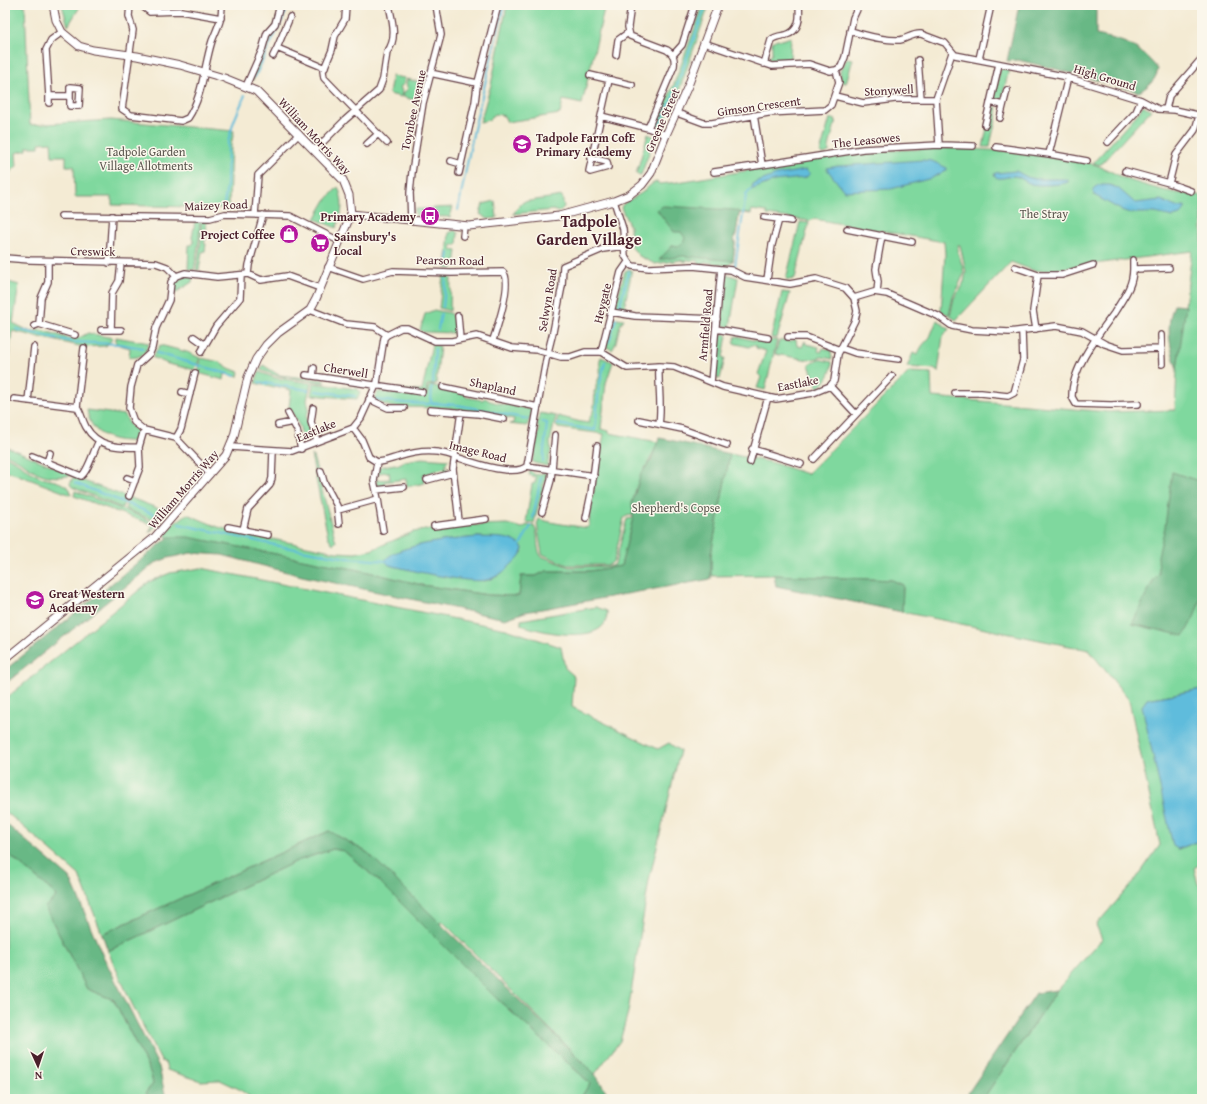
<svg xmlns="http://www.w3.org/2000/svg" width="1207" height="1104" viewBox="0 0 1207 1104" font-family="'Gentium Book Plus',serif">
<rect width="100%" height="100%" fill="#fbf7ec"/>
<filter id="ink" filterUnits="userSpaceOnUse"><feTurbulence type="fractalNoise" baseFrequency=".025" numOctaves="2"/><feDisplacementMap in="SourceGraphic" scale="8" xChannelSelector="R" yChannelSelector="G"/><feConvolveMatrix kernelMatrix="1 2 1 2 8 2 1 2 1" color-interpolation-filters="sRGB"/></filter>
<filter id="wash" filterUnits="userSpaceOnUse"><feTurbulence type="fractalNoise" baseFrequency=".012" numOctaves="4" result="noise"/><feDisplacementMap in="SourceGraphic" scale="16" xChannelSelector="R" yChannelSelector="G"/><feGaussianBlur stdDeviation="0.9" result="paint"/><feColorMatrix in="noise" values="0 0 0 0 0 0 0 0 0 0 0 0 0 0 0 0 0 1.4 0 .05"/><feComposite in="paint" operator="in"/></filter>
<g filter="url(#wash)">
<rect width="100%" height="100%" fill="#f4ebd4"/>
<path fill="#7fd89e" stroke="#647c64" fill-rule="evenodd" d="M 5,5 L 25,5 L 30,125 L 111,120 L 234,131 L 231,145 L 229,208 L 112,205 L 112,197 L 75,197 L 74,166 L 66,166 L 66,156 L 52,156 L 51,142 L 39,143 L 39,147 L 27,147 L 27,150 L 16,153 L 17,166 L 5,177 Z
M 62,5 L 81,5 L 68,26 Z
M 283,5 L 286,5 L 253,80 L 251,79 Z
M 507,5 L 605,5 L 582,104 L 563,100 L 560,114 L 507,122 L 504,116 L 496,114 L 492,116 L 489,120 L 480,122 L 491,85 Z
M 703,5 L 709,5 L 677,97 L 661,128 L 657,126 L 656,123 L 674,84 Z
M 791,37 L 790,59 L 777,61 L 768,59 L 772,53 L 772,42 L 777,39 L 782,40 Z
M 847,58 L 853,59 L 846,83 L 841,82 L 840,71 Z
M 1002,69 L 1009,69 L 1002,99 L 997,101 L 994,98 L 1000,70 Z
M 392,76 L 405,78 L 404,84 L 400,87 L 402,91 L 401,97 L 389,94 Z
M 407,79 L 419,82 L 415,100 L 403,97 L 404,92 L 408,89 L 406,84 Z
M 1143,105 L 1151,110 L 1100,165 L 1093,163 L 1139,112 Z
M 994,106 L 997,108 C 999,115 991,136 990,147 L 983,147 L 991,108 Z
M 830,118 L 836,120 L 829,147 L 829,152 L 824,154 L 820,153 Z
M 648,134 L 655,137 L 641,175 L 636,174 Z
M 941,148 C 992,150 1046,151 1096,165 C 1108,169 1118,176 1129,180 C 1140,184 1182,197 1191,193 L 1202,196 L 1202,689 L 1147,699 L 1178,849 L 1202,840 L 1202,863 L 1194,868 L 1198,884 L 1202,887 L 1202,1099 L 983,1099 L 1057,990 L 1102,939 L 1096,925 L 1136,879 L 1160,845 L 1129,700 L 1089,650 L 902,612 L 903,585 L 892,580 L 774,575 L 711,576 L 711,554 L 730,454 L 774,463 L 807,474 L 909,372 L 931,373 L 932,397 L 1109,412 L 1175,410 L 1177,369 L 1192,251 L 1042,271 L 1032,270 L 1011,262 L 956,320 L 950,316 L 954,298 L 964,282 L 966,272 L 960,245 L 958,245 L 958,253 L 963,267 L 964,274 L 953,297 L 949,315 L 941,311 L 945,254 L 944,242 L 814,219 L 810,221 L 767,215 L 767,212 L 752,210 L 751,214 L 742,213 L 739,214 L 736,234 L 733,240 L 735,243 L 733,261 L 726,267 L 720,264 L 705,262 L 703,264 L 699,264 L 698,261 L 687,260 L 686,262 L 681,260 L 655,264 L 639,256 L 631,246 L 630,227 L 621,208 C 622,202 633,199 638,195 C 645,192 649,184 656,182 L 660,184 L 678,182 L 817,159 L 821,157 L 825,158 L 856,154 L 860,152 Z
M 338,187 C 344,201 343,214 336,228 L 315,219 L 326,200 Z
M 562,196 L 564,207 L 559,212 L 553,210 L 513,214 L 523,202 Z
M 495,201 L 497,218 L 488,219 L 480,214 L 483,204 Z
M 453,207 L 450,217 L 418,216 L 415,214 L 415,209 Z
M 195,221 L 200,221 L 199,240 L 194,270 L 188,269 L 189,245 L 192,245 L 194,242 L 192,237 Z
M 201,221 L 206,221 L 207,237 L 204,243 L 206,244 L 205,251 L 202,252 L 199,270 L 196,270 L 201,240 Z
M 800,222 L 809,223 L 795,278 L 791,280 L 786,279 Z
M 454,230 L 458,233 L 457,245 L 452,245 L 451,250 L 457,251 L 455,265 L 452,269 L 446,268 L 449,232 L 452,232 Z
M 629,269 L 632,270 L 625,304 L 625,312 L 617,310 L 615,306 L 625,271 Z
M 727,274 L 738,278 L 730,327 L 721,325 Z
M 185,276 L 193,276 L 192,282 L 172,295 L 175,282 Z
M 443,276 L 448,276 L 451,278 L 450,311 L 439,308 Z
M 5,281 L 19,285 L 13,323 L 31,332 L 39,330 L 56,334 L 67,338 L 79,338 L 88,333 L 113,338 L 106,346 L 84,347 L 12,331 L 5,394 Z
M 782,292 L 790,293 L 777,338 L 771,338 Z
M 434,310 L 450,313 L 454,321 L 455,333 L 423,332 L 420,330 L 425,314 Z
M 617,318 L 624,319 C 616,329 619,341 612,350 L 605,346 L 612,319 Z
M 937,320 L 949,329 L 943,336 L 938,372 L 934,369 L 907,367 L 913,353 L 917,355 L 922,346 L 930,337 Z
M 724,333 L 727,336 L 723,357 L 725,358 L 720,379 L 714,377 L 720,336 Z
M 736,336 L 756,341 L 777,340 L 765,390 L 757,388 L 761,377 L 758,374 L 766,351 L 756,348 L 756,346 L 752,345 L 749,347 L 733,343 Z
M 116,337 L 149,343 C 146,353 141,359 129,357 L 130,348 L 116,344 Z
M 796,339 L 797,346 L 802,347 L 805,341 L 806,344 L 819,347 L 818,351 L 821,352 L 823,348 L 831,350 L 832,359 L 822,357 L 809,360 L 775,354 L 779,340 L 786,340 L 788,342 Z
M 432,344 L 440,346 L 436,384 L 427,385 L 426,393 L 423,395 L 379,390 L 379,388 L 422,391 Z
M 160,345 L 187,352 L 200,358 L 195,370 L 168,364 L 152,357 Z
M 601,357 L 613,362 L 606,383 L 601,429 L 609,431 L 609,433 L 658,442 C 648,468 630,486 633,515 L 627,516 L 624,518 L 614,561 L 609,565 L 567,565 L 542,554 L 537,524 L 539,519 C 555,524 571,525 587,528 L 589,525 L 590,511 L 604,434 L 558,428 L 556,426 L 558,416 L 581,422 L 590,423 L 588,420 C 595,413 595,400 594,391 L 596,390 C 595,383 599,380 600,374 C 601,368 598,363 601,357 Z
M 201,358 L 220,362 L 229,368 L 239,372 L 238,377 L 225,374 L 224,380 L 198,373 Z
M 818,359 L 832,362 C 832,372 827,382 818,388 L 809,365 Z
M 263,365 L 279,375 L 323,380 L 325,383 L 277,376 L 260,370 Z
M 259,372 L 276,378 L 311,383 L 307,400 L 309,409 L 306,417 L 311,437 L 302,440 L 300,427 L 289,407 L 291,390 L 275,386 L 274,388 L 255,383 Z
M 313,383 L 358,389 L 360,393 L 357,399 L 311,395 Z
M 431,385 L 465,394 L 466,397 L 482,400 L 485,398 L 490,401 L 505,405 L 508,403 L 513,406 L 528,409 L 531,408 C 533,415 529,419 527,426 L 509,424 L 513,423 L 514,419 L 449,408 L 391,407 L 373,400 L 378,392 L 424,396 L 427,394 L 428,387 Z
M 87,410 L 125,415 L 129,424 L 140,434 L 137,441 C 114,442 91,437 87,410 Z
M 540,413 L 556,416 L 550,442 L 551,450 L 547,466 L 534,463 L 532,460 L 534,456 L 539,430 L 537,424 Z
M 5,446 L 74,475 C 35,482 36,467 5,454 Z
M 311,455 L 313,456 L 336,542 L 333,544 L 328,537 Z
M 5,456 C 18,461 26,470 38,476 C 50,482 57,478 70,489 L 71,495 L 5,470 Z
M 422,458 L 449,460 L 446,463 L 446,468 L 450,471 L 446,473 L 444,468 L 423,475 L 425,483 L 407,487 L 406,479 L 384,482 L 384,487 L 377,488 L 376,480 L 390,479 L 389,472 L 378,473 L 378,476 L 376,476 L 378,467 L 395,464 L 397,465 L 405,461 Z
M 530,470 C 538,479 537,472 547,473 L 534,523 L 526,522 L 532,484 L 535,483 L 536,477 L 529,475 Z
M 73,477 L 127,497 L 122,508 L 72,487 L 70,484 Z
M 75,491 L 140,516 L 157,525 L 149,533 L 153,525 L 74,496 Z
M 128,497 L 165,511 L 165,512 L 158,522 L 125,509 Z
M 187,514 L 218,527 L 233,531 L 336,552 L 355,553 L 371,550 L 413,532 L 447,526 L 507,524 L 522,528 L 527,525 L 534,526 C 540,535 535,546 541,556 L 569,567 L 612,566 L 615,564 L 626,522 L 627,519 L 633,518 L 621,566 L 589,571 L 546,571 L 536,576 L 521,576 L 519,596 L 488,595 L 422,585 L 364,571 L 202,540 L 166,537 L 166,535 L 172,525 ZM 478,537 L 505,539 L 523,548 L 522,553 L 498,576 L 485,581 L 429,573 L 389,565 L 410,548 L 442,541 Z
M 201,568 L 506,629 L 561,647 L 565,668 L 574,676 L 572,707 L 658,749 L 669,743 L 680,751 L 649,880 L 628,1012 L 620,1041 L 595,1074 L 442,921 L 438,923 L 368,853 L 329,831 L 102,934 L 79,875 L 5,811 L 5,699 L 149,582 L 170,573 Z
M 596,607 L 607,611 C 610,648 541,632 521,625 L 521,620 Z
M 333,849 L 344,851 L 380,882 L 495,997 L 590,1083 L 581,1098 L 253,1099 L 239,1089 L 220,1080 L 201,1081 L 167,1070 L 165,1062 L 161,1061 L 132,1004 L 108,951 L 297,861 Z
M 5,851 L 54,893 L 56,897 L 45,907 L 87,989 L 114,1000 L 151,1074 L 153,1084 L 146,1092 L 149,1099 L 5,1099 Z"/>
<path fill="#67b885" stroke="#586c58" d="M 1019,5 L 1096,5 L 1096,35 C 1126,41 1138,45 1158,69 C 1156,80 1149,86 1139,92 L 1056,69 L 1018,60 L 1007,61 Z
M 663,206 L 735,210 L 741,213 L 739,214 L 736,234 L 734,237 L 735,243 L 733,261 L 683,256 L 659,260 L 673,245 L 678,246 L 683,243 L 685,238 L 681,232 L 674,232 L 657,210 Z
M 1174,305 L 1186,306 L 1177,369 C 1170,347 1165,327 1174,305 Z
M 659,438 C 683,442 706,449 730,454 L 711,554 L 711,579 L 525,612 L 505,619 L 302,576 L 222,555 L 191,553 L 168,558 L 155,563 L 5,684 L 5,670 L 169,537 L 188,537 L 364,571 L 422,585 L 488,595 L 519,596 L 521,576 L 536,576 L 546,571 L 589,571 L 621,566 L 633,518 L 632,503 L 641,474 L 651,460 Z
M 1172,472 L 1202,482 L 1202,593 L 1195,615 L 1184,636 L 1132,624 L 1154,579 L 1159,574 L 1158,556 L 1165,527 Z
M 774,575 L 892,580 L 903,585 L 902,612 L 776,586 Z
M 5,823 L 70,878 L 102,954 L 159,1067 L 166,1099 L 149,1099 L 146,1092 L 153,1084 L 151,1074 L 114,1000 L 87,989 L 45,907 L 56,897 L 54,893 L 5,851 Z
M 329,831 L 368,853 L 595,1074 L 611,1099 L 580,1099 L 590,1083 L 495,997 L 380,882 L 344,851 L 333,849 L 297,861 L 108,951 L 102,934 Z
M 1057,990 L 983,1099 L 964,1099 L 1036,993 Z"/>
<path fill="#5ebcdc" stroke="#546e84" d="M 922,160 L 932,161 L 947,168 L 947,170 L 932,178 L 891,189 L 844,191 L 826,168 L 839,166 Z
M 806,170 L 810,174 L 805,178 L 774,181 L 751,190 L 753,184 L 776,175 Z
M 1016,171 L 1027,177 L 1035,179 L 1064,179 L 1068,180 L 1068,182 C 1063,185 1037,186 1031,184 C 1025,182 1021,177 1015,176 C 1007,176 1000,181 994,176 L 995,173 Z
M 1098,185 L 1109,185 L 1118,188 L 1135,203 L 1161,200 L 1176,207 L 1185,206 L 1185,209 L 1180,215 L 1173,217 L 1155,213 L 1130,213 L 1121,210 L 1094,195 L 1093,190 Z
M 478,537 C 492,538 514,535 523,548 C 522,555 517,559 513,563 C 505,571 498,577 487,580 C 470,584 409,570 389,565 L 386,562 L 386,559 C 399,544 457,539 478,537 Z
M 1202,689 L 1202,840 L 1178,849 L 1173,846 L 1142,706 L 1147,699 Z"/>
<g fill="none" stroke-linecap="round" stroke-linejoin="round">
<path stroke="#5ebcdc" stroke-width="2" d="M 255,77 L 289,5
M 660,124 L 672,99 L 706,5
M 224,205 L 227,185 L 228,142 L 234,121 L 245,95
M 458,210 L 474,129 L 504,5
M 447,266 L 449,253
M 735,266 L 746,195 L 751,189
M 443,307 L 446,279
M 619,308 L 629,271
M 16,329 L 73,342 L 119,344 L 143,348
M 438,329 L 441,314
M 609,342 L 616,319
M 157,353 L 235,376
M 259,382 L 308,390
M 433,383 L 435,349
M 316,391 L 355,396
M 376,400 L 406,403 L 427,404 L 431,403 L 458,405 L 528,419
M 431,402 L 432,387
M 542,422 L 547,423 L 543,461
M 557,424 L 595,430 L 599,387 L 605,362
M 75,483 L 158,516
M 533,518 L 541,477
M 179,524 L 284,547 L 347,558 L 386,561
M 520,545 L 531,526"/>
</g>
</g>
<g filter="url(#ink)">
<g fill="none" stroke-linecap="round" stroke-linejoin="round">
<defs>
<path id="minor" d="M 130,5 L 129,16 L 133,30 L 122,109 L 131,115 L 181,121 L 188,118 C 203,96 204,66 212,41 C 217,28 222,21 222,5
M 141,5 L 150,12 L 181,11 L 221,18
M 346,5 L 345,19 L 335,36 L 332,50 L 323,71 L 324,78 L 387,143
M 631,5 L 628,27 L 630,36 L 667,50 C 674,54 675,59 674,66 L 648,128
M 850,31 C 866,35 883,41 900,40 C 907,39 913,33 921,34 L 945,43 L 955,55 L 1063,76 L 1141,100 L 1158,109 L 1175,110 L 1202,116
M 62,32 L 51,40 L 46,50 L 49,96 L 70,96 L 70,87 L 80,88 L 79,106 L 70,106 L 70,96
M 704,43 L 772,66 L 809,64 L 830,71 L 836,70 L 841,67 L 845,57 L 853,18 L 859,5
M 277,48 L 290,17
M 616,55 L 618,40 L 629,32
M 673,55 L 682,45 L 695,5
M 273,56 L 277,48 L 325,68
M 979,59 L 991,5
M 918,60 L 921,99
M 764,64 L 771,40 C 775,36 780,36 786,35 C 800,31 800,17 799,5
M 430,73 L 477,83
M 590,75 L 632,85
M 1068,77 L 1049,154 L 1087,161
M 609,80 L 601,116 L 648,128 L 666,135
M 246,86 L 262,50 L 267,33 L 275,24 L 280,5
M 49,96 L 49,103
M 835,96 L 863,103 L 895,99 L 936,99
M 990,102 L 1003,105
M 1166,109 L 1169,96 L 1202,58
M 677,113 L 704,123 L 712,123 L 768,113 L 825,110 L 831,105 L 839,82 L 836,70
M 1000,118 L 1007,90
M 985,125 L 999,64
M 1108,142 L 1136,112 L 1141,100
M 367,144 L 378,134
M 939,145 L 936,99 L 952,53
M 996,147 L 1049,154
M 315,150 L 345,120 L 379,90 L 383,79 L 387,52 C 398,39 392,20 389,5
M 591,158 L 607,162 L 608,167 L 590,172 L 589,171 L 601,116
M 451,161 L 461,164
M 762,165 L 863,149 L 939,145 L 973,146
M 1125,171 L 1169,183 L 1176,155 L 1195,130 L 1199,116
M 714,172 L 762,165 L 754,115
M 459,173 L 475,102 L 477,86 L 498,5
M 1169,183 L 1191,191
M 255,215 L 258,175 L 299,134
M 263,215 L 249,265 L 248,274 L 261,280 L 287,276 L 320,288
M 61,216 L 210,218 L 225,214 L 290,216 L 339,241
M 764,217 L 779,219 L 772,245 L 767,280
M 779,219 L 791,221
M 411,220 L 410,193 L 412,172 L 423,103 L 441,35 L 436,5
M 847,229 L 912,242
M 463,236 L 464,226
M 5,258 L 30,260 L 156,263 L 167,267 L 176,276
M 1133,260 L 1133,269
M 109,263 L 112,216
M 328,267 L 363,279 L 393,271 L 451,273 L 503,272 C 513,281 497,328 493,340
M 1015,267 L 1038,275 L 1033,311 L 1036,329
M 1038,275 L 1062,275 L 1093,265
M 877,292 L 878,282 L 876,269 L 882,235
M 854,298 L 874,292 L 887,294 L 938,316 L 952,326 L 972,330 L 1009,332 L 1056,326 L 1082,331 L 1105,344 L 1123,350 L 1162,349
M 310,310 L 346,324 L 375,327 L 387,335
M 611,312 L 635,316 L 717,319
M 458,316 L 460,339
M 39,324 L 41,298 L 48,282 L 48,261
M 34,326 L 39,324 L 75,335
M 716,329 L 768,338
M 101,330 L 121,330
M 111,330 L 112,293 L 119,281 L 121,263
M 1161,335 L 1162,364
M 194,337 L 204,344
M 788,337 L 806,337 L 840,350
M 841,348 L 855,353 L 899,359
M 201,352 L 216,326 L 240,298 L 241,276
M 601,352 L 621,272 L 628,262
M 659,366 C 658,385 662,405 659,424
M 306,375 L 422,392
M 313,376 L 314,368
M 711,382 L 721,269
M 830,386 L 856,414
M 443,387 L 538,407
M 182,392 L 190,394
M 955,393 L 981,393 L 1008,396 L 1014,393 L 1023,360 L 1022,332
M 14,399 L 77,407 C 81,412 82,420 86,427 C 97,447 119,448 139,447
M 369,399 L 388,408 L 404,408
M 28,401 L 34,347
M 1138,404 L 1111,405 L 1076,404 L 1072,397 C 1071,369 1098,335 1114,313 C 1123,298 1133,287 1133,269 L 1169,268
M 77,407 L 84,348
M 313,408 L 311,422 L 317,441
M 430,410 L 479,414 L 504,419
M 288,413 L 297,430 L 301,449
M 639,420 L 682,429 L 727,445
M 278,425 L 293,422
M 353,428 L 362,440 L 369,457 L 377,462 C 384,462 391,459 398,457 C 413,452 431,449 447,454 C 464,459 513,479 527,466 L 546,360 L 553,332 L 562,286 L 563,266 L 603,249 L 624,246
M 176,438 L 181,429 L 195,373
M 231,447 L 292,451 L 353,428 L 361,418 L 377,383 L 384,338 L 387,335 L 401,328 L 407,328 L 435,341 L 452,341 L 477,336 L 512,348 L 537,350 L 561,357 L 570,357 L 585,352 L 601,352 L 627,368 L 659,366 L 674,367 L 723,387 L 776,399 L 813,393 L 830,386 L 834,381 L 838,354 L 855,320 L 857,311 L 854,298 L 845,288 L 816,279 L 790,284 L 745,277 L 731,270 L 693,266 L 649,268 L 632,266 L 625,256 L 623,229 L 614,201
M 752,449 L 801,464
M 32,456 L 81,476 C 88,472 94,449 99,441
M 814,459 L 892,376
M 47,462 L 50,453
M 750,462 L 768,397
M 527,466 L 594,476
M 321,471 L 324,482 L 337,506 L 339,524
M 210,474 L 176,438 L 144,430 L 134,422 L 129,408 L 131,387 L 137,365 L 150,353 L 152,348 L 156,328 L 169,300 L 171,282 L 176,276 L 185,273 L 217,277 L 248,274
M 127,478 L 135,481
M 427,480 L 453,473
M 376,490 L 404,487
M 129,496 L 140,467 L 139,447 L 144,430
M 378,499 L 383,531
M 338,510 L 378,499 L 374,481 L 377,462
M 542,512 L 551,480 L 555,435
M 586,518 L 591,494 L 597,446
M 459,521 L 453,469 L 461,412
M 434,526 L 486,519
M 228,527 L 268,535
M 243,530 L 248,509 L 270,485 L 272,478 L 273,451"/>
<path id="tertiary" d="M 351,214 L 469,226 L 559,216 L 614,201 L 629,195 L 642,185 L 651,173 L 666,135 L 688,86 L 718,5
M 5,659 L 154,538 L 226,455 L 234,436 L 248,377 L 256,359 L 266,345 L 278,333 L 310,310 L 316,299 L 351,214 L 349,195 L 343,180 L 256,91 L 224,78 L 180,65 L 137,56 L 93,50 L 79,46 L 62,32 L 56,20 L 53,5"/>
</defs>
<use href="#minor" stroke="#643e44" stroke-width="8"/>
<use href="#tertiary" stroke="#643e44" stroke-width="9"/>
<use href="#minor" stroke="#fff" stroke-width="5.5"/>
<use href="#tertiary" stroke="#fff" stroke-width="7"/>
</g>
</g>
<defs>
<symbol id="school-disc" viewBox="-11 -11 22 22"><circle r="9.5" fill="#b5179e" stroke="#fbf7ec"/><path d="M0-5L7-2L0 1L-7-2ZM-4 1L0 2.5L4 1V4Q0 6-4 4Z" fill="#fff"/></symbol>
<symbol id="bus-disc" viewBox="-11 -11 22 22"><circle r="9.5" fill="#b5179e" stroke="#fbf7ec"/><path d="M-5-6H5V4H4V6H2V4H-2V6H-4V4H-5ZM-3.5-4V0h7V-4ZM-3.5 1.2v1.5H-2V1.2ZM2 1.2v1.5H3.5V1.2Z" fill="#fff"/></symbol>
<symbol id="shop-disc" viewBox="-11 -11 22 22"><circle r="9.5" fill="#b5179e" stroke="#fbf7ec"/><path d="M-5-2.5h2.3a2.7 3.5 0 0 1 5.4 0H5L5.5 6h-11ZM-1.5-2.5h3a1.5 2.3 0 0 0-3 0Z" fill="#fff"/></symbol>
<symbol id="supermarket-disc" viewBox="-11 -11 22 22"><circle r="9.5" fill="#b5179e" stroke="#fbf7ec"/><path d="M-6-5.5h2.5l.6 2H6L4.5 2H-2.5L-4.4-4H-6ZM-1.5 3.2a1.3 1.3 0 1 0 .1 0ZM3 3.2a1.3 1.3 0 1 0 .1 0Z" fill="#fff"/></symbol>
</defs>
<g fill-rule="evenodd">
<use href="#school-disc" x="511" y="133" width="22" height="22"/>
<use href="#bus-disc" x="419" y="205" width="22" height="22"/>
<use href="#shop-disc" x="278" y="223" width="22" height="22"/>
<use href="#supermarket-disc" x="309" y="232" width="22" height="22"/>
<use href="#school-disc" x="24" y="589" width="22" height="22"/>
</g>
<g text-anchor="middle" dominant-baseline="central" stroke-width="3" stroke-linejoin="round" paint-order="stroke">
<g font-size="12" fill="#4a1f2b" stroke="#fbf7ec">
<text transform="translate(1105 77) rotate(17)">High Ground</text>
<text transform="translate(889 90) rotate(-3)">Stonywell</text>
<text transform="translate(759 106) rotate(-8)">Gimson Crescent</text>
<text transform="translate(413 110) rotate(-78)">Toynbee Avenue</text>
<text transform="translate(662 120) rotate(-66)">Greene Street</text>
<text transform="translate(315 136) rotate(47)">William Morris Way</text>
<text transform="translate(866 140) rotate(-6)">The Leasowes</text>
<text transform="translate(216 205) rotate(-2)">Maizey Road</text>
<text transform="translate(93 251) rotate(1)">Creswick</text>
<text transform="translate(450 260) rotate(1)">Pearson Road</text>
<text transform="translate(547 300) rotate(-80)">Selwyn Road</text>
<text transform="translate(602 303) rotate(-76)">Heygate</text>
<text transform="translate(705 325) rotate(-85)">Armfield Road</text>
<text transform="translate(346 370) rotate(9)">Cherwell</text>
<text transform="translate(798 383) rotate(-11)">Eastlake</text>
<text transform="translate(493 386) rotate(12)">Shapland</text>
<text transform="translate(316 430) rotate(-22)">Eastlake</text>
<text transform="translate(478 451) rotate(14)">Image Road</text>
<text transform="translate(183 489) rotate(-49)">William Morris Way</text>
</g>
<g font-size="12" font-weight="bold" fill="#4a1f2b" stroke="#fbf7ec" text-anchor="start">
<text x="536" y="137">Tadpole Farm CofE<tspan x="536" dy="14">Primary Academy</tspan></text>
<text x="416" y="216" text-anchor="end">Primary Academy</text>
<text x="275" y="234" text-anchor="end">Project Coffee</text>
<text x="334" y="236">Sainsbury's<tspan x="334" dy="14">Local</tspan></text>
<text x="49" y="593">Great Western<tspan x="49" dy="14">Academy</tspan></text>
</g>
<g font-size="12" fill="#5a564e" stroke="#fbf7ec">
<text x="146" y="151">Tadpole Garden<tspan x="146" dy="14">Village Allotments</tspan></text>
<text x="1044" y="213">The Stray</text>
<text x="676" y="507">Shepherd's Copse</text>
</g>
<g font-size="16" font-weight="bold" fill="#4a1f2b" stroke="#fbf7ec">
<text x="589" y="221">Tadpole<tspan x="589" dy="18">Garden Village</tspan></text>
</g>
</g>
<rect width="1207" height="1104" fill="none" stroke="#fbf7ec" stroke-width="20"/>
<g transform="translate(38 1066) rotate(177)" stroke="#fbf7ec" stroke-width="3" paint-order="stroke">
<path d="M0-3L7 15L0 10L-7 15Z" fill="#4a1f2b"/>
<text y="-6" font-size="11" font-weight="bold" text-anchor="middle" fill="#4a1f2b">N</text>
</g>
</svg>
